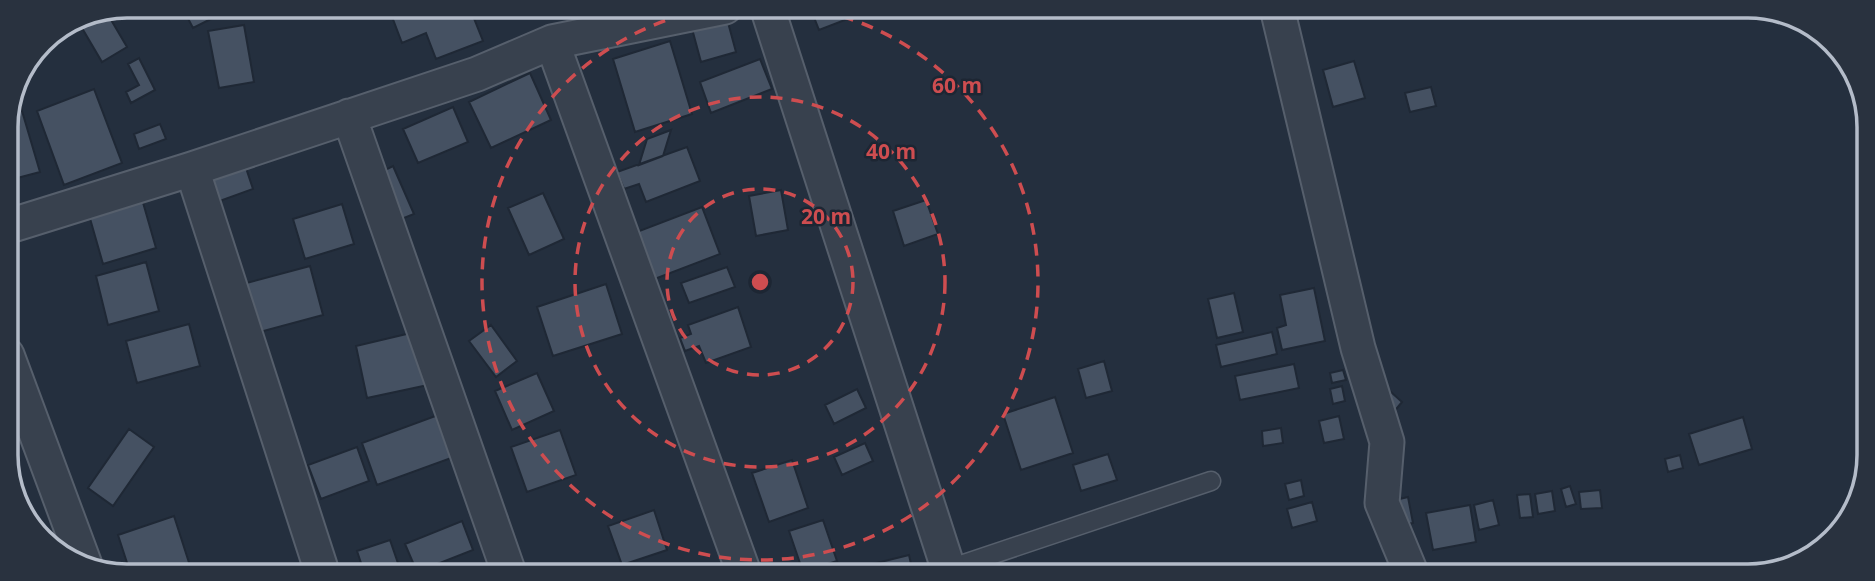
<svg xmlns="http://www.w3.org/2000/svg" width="1875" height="581" viewBox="0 0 1875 581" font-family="'Open Sans',sans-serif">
<rect width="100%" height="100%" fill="#242f3e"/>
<path fill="#455162" stroke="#1f2835" stroke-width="2" d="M 181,5 L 237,6 L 193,28 Z
M 411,6 L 469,6 L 483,41 L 436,59 L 426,33 L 402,43 L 391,14 Z
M 810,7 L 870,7 L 871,10 L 819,30 Z
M 107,13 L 127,47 L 102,62 L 82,28 Z
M 726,15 L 736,52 L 701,62 L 691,25 Z
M 244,25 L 254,82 L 219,88 L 208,31 Z
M 670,41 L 692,114 L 635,132 L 613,59 Z
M 139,58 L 155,90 L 131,103 L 126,92 L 139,85 L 128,64 Z
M 760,59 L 772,89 L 711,113 L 700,82 Z
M 1354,61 L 1365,98 L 1333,107 L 1323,70 Z
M 530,73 L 551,120 L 491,148 L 469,102 Z
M 1431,87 L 1436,106 L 1410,112 L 1405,93 Z
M 94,89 L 122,163 L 64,185 L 37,111 Z
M 17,94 L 40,172 L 6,181 L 5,119 Z
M 453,107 L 468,142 L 418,163 L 403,129 Z
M 160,124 L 166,139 L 139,149 L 134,134 Z
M 671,130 L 663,156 L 639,165 L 647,139 Z
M 687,147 L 700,181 L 646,202 L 639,184 L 624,189 L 617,172 Z
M 242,156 L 253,189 L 206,206 L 195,173 Z
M 393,166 L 414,214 L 399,220 L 379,173 Z
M 781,190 L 788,230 L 756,236 L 749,196 Z
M 543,193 L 564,239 L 529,255 L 508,208 Z
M 142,199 L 156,248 L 103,264 L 89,215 Z
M 926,200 L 938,234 L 904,246 L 893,211 Z
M 342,204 L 354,244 L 305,259 L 293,219 Z
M 702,207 L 720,254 L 652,280 L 634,233 Z
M 146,262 L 159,311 L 108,325 L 96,276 Z
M 310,266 L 323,315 L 252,334 L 239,285 Z
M 727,267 L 735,287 L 689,303 L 681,283 Z
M 606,284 L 622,334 L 553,356 L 537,307 Z
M 1314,288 L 1325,341 L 1282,350 L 1277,328 L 1286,325 L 1280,295 Z
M 1234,293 L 1243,332 L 1217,338 L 1208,299 Z
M 738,307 L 751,347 L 706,363 L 699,346 L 685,351 L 680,338 L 691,334 L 688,325 Z
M 189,324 L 200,366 L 137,383 L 126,341 Z
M 491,325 L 517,361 L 496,377 L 469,341 Z
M 415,332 L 428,385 L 367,398 L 356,346 Z
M 1272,332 L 1277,354 L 1221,367 L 1216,345 Z
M 1104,361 L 1112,391 L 1086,398 L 1078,369 Z
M 1294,364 L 1299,388 L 1240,400 L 1235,376 Z
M 1343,370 L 1346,380 L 1332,383 L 1330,373 Z
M 537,373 L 554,411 L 512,430 L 495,391 Z
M 1342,386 L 1345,401 L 1333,404 L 1330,389 Z
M 857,389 L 866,408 L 834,424 L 825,405 Z
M 1391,392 L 1402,402 L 1393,413 L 1381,403 Z
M 1055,397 L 1073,453 L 1021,470 L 1003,414 Z
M 438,415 L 454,457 L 377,485 L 362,443 Z
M 1339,416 L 1344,439 L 1324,443 L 1319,421 Z
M 1743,417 L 1752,449 L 1699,465 L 1689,434 Z
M 1281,428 L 1283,443 L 1263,446 L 1262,431 Z
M 129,429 L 154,447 L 113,506 L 88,488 Z
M 560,430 L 576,475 L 527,492 L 511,447 Z
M 865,443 L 873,461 L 842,475 L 834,457 Z
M 357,447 L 369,481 L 321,499 L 308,465 Z
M 1108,454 L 1117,480 L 1081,491 L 1073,465 Z
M 1680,455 L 1683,468 L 1668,472 L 1665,459 Z
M 792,460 L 808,508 L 769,522 L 752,473 Z
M 1301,480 L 1304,496 L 1289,500 L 1285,484 Z
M 1570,486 L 1576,504 L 1566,507 L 1561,489 Z
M 1600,490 L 1602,508 L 1581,509 L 1579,492 Z
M 1552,491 L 1555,511 L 1538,514 L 1535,494 Z
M 1530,494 L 1533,517 L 1520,518 L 1517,495 Z
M 1408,497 L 1413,523 L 1396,526 L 1391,501 Z
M 1493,500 L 1499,525 L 1479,530 L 1474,505 Z
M 1312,502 L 1317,521 L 1292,528 L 1287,509 Z
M 1470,505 L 1476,542 L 1433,550 L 1426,513 Z
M 654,510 L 667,550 L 622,565 L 608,526 Z
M 174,516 L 192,572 L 130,572 L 118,535 Z
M 823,520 L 837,561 L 803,572 L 789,531 Z
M 462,521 L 473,550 L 417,572 L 405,544 Z
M 390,540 L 401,572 L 364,572 L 357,551 Z
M 909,555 L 913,573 L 848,573 L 848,570 Z"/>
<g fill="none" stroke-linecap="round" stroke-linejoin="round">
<defs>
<path id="lane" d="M 949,569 L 1211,481"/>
<path id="street" d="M 767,7 L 950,574
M 1277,8 L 1358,348 L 1387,442 L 1382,503 L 1412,575
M 552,42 L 744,573
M 349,116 L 509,573
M 192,169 L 322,572
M 6,227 L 192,169 L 477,74 L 552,42 L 725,7
M 7,355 L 85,565"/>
</defs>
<use href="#lane" stroke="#565f6c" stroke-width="21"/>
<use href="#street" stroke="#565f6c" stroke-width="37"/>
<use href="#lane" stroke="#38414e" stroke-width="18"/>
<use href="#street" stroke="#38414e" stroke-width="33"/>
</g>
<g fill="none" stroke="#ce4d50" stroke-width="3.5" stroke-dasharray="12 9">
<circle cx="760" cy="282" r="93"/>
<circle cx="760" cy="282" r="185"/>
<path d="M801 7A278 278 0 1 1 719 7"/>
</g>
<path d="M0 0H1875V581H0ZM127 18H1748A109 109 0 0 1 1857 127V455A109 109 0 0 1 1748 564H127A109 109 0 0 1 18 455V127A109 109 0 0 1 127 18Z" fill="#29323f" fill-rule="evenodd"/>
<path fill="none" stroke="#b4bcc9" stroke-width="3.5" d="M127 18H1748A109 109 0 0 1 1857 127V455A109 109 0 0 1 1748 564H127A109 109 0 0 1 18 455V127A109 109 0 0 1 127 18Z"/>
<circle cx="760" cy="282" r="10" fill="#ce4d50" stroke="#1d2633" stroke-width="3.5"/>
<g font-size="21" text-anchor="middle" font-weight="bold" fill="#ce4d50" stroke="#1d2633" stroke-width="5" stroke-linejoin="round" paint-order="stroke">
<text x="957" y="93">60 m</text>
<text x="891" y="159">40 m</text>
<text x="826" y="224">20 m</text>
</g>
</svg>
